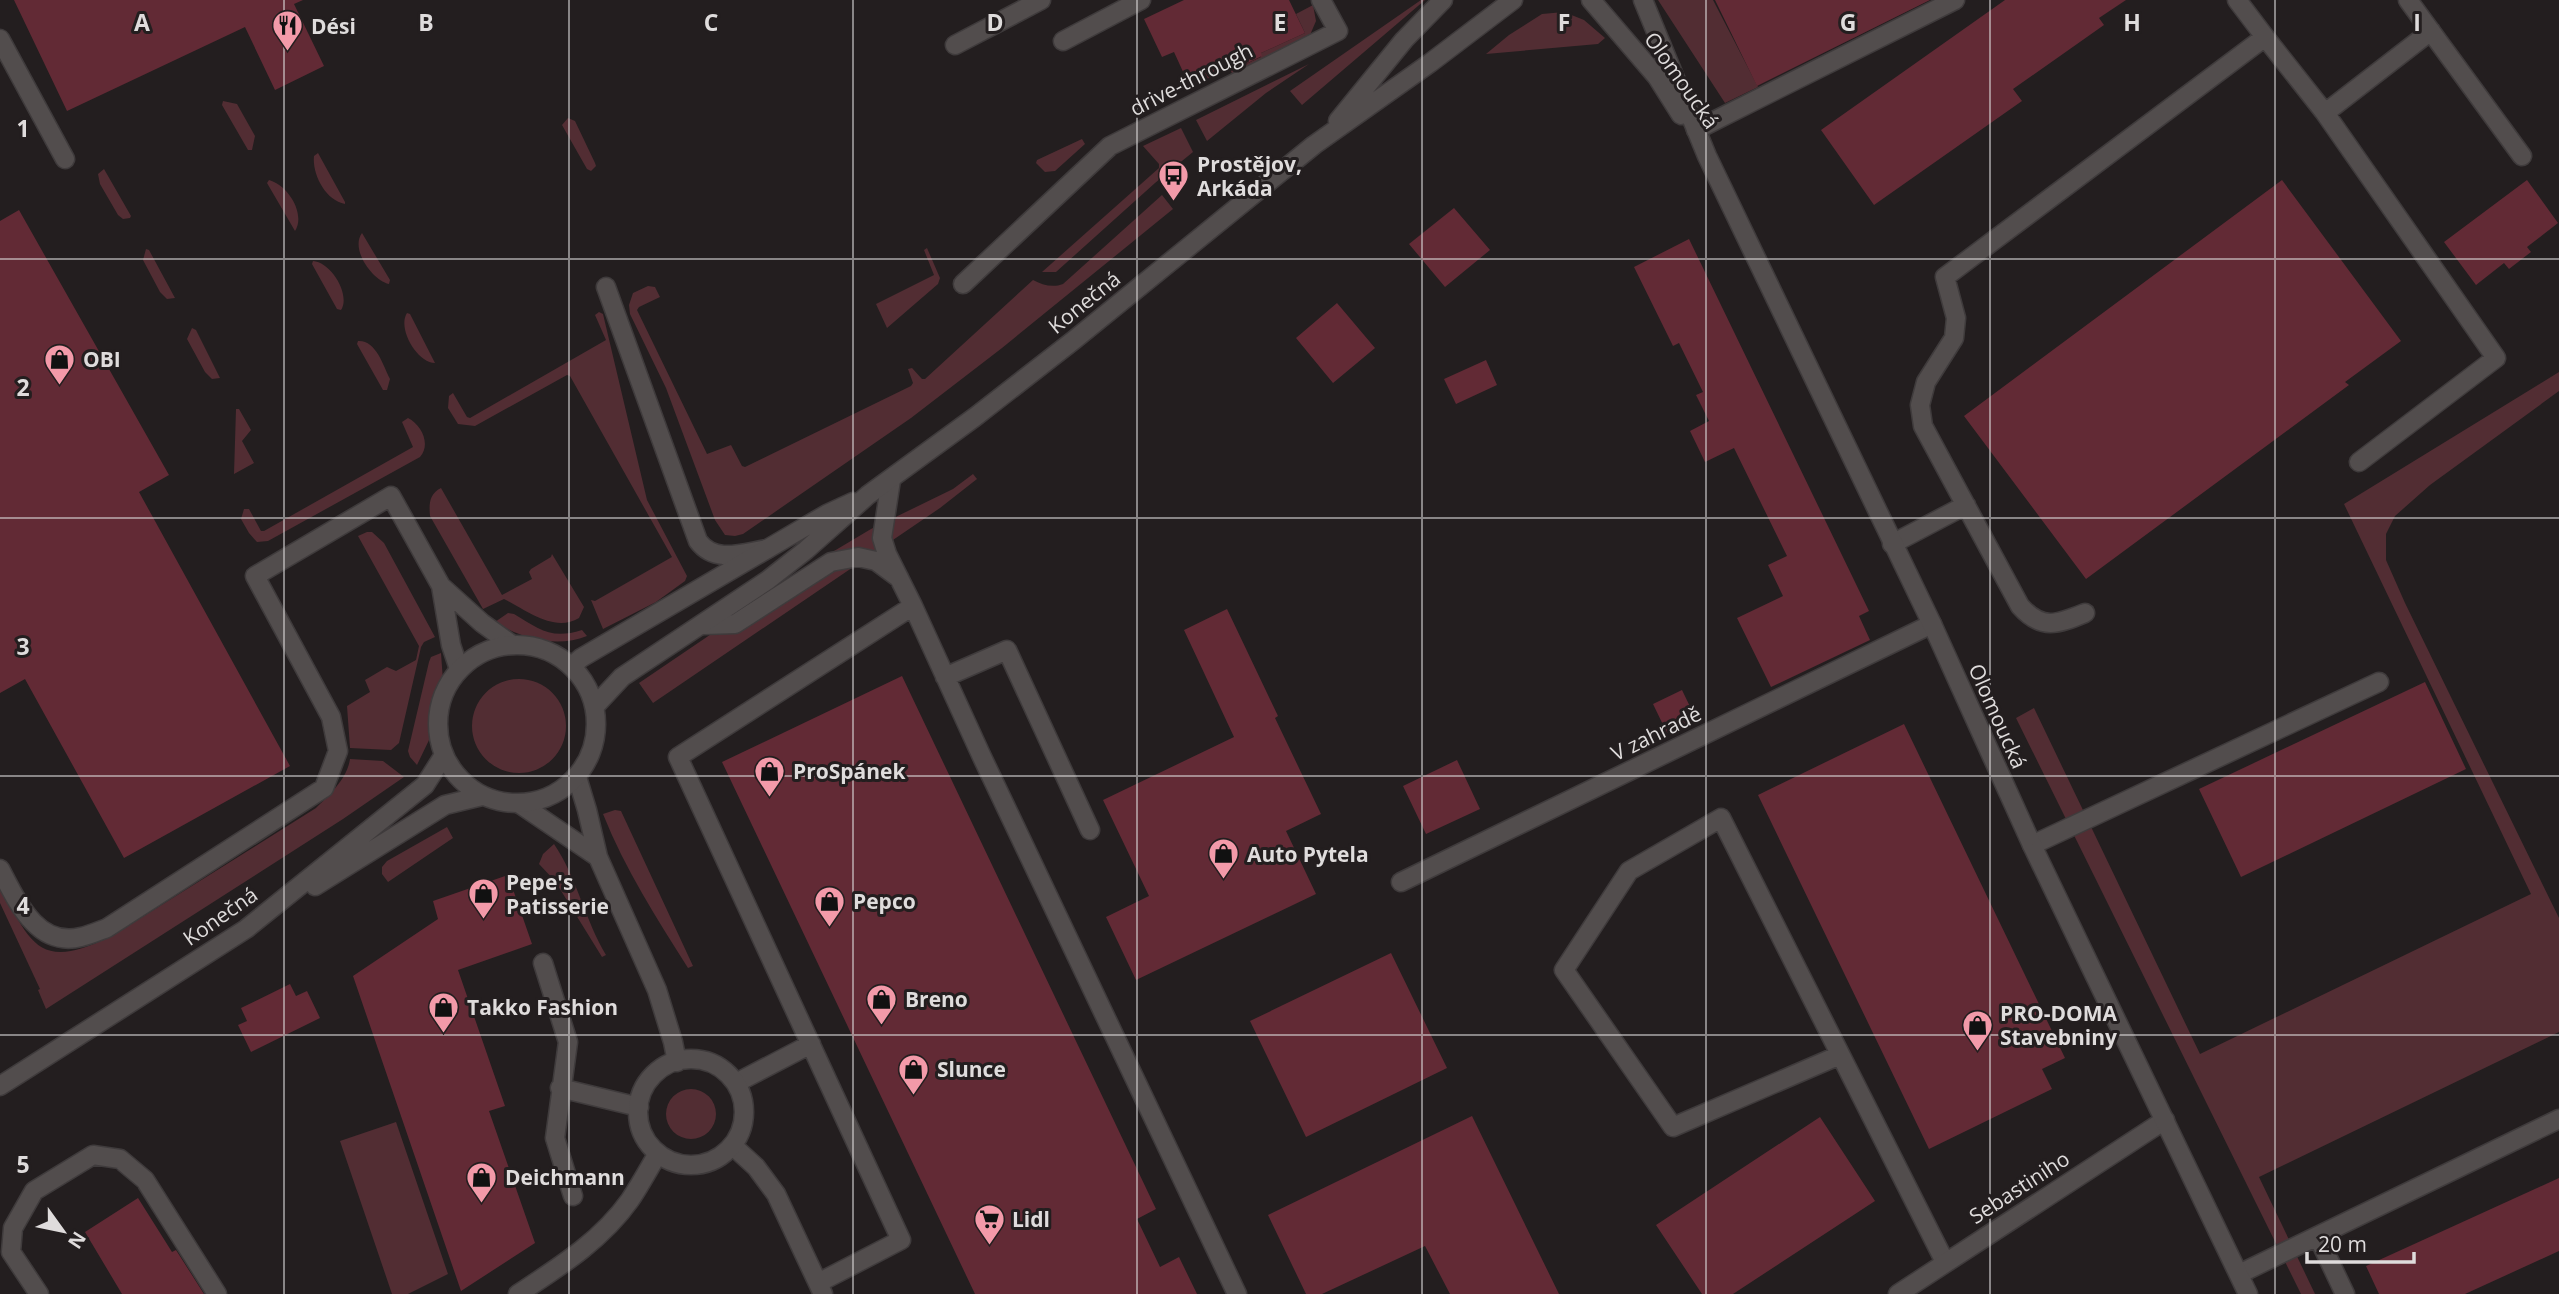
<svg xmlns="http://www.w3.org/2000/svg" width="2559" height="1294" viewBox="0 0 2559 1294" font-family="'Open Sans',sans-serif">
<rect width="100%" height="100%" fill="#231e1f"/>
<path fill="#522d33" d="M 1421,0 L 1425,0 L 1302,105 L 1290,91 Z
M 1658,0 L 1713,0 L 1758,87 L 1725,103 Z
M 1313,5 L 1316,21 L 1310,35 L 1233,76 L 1231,71 L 1261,57 L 1261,53 L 1305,33 L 1296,14 Z
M 1564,12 L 1584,20 L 1605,38 L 1598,44 L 1486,54 L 1509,35 L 1542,14 Z
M 1309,64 L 1266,93 L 1207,141 L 1196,120 Z
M 223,101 L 237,104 L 255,136 L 252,150 L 248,150 L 222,105 Z
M 568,118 L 575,121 L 595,163 L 596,166 L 591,171 L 587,169 L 562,125 Z
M 1181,128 L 1193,152 L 1155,183 L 1056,272 L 1042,272 L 1159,168 L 1159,164 L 1143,146 Z
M 1082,139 L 1085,144 L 1055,171 L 1045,172 L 1036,163 L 1037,160 Z
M 318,153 L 345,202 L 345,204 C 325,200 312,174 314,156 Z
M 104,169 L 131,216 L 130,218 L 123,219 L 118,215 L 100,184 L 98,174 Z
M 269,180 C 288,185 306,214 295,231 L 267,183 Z
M 1162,195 L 1173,209 L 1002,348 L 911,418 L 743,534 L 735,536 L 725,535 L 715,520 L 666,388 L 630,314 L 629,305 L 633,293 L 648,286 L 655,287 L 660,297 L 639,307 L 637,310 L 707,454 L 731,445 L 742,466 L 745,467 L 911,386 L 913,383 L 908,369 L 912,368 L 922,379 L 925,379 L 1033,280 C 1042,285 1053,288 1063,284 Z
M 362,233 L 390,280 L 389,284 C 372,280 350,249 362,233 Z
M 927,248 L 940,278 L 938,284 L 887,328 L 876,304 L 934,275 L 924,250 Z
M 146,249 L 149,250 L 175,298 L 167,299 L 160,292 L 143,260 Z
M 313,261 C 331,262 351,295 341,310 L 337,309 L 312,264 Z
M 599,312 L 603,314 L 647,500 L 687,576 L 685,581 L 656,602 L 603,629 L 591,600 L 595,601 L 672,557 L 570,376 L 567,375 L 475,426 L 458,424 L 448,408 L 449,396 L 453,393 L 467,417 L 470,418 L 606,340 L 595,315 Z
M 407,313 L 410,314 L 435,363 C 417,363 397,328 407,313 Z
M 192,328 L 196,330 L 220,378 L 212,379 L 205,372 L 187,339 Z
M 358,341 C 376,340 383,365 390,379 L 387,390 L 383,390 L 357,344 Z
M 2559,372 L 2559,391 L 2430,485 L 2395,516 L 2386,534 L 2386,560 L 2405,603 L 2559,918 L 2559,1032 L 2259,1177 L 2315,1294 L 2301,1294 L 2016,718 L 2034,708 L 2200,1054 L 2531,894 L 2344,504 Z
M 236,409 L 239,409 L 251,430 L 242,441 L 254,463 L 234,474 Z
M 408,418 C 422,425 431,445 420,457 L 268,541 L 257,542 L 249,533 L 241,519 L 244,509 L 249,509 L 261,531 L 264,531 L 413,447 L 402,422 Z
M 973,474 L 977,479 L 940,508 L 653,703 L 639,683 L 829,554 L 871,529 L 953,489 Z
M 441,488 L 502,595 L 532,579 L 529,572 L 531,569 L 551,557 L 552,554 L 584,607 L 579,618 C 554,633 526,610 504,599 L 483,609 L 430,516 C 429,504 429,494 441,488 Z
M 367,532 L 372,532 L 384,543 L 435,637 L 424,642 L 421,647 L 399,743 L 391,750 L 350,748 L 347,706 L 370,692 L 365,680 L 387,667 L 396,671 L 416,660 L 419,646 L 358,536 Z
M 508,613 L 514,614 C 539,629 551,640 582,630 L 587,636 C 557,648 522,639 495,622 Z
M 441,653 L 443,681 L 432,711 L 430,738 L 417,765 L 410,757 L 408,751 L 429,662 L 431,657 Z
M472 726a47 47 0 1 1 94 0a47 47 0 1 1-94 0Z
M 350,759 L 383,761 L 404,777 L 343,819 L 46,1009 L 38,990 L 40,989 L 0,903 L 0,885 C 31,946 40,971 112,936 L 316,808 C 330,794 347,779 350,759 Z
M 615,810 L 621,811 L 693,966 L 688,968 C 657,919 625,869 603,814 Z
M 447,827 L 453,838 L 388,882 L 382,874 L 382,867 L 387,861 Z
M 554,844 C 577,878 585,920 606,955 L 602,957 L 555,881 L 539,864 L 543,854 Z
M666 1114a25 25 0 1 1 50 0a25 25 0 1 1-50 0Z
M 396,1122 L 448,1274 L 408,1294 L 392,1294 L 340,1141 Z"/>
<path fill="#622a35" d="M 14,0 L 303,0 L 294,4 L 324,66 L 275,90 L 245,27 L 67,111 Z
M 1184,0 L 1289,0 L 1305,33 L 1261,53 L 1262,56 L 1231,71 L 1230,68 L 1190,87 L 1174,52 L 1162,57 L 1144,19 Z
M 1715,0 L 1930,0 L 1757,86 Z
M 2005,0 L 2126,0 L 2099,18 L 2104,25 L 2013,89 L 2022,101 L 1874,205 L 1821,130 Z
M 2282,180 L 2401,341 L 2345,382 L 2349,385 L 2086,579 L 1964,416 Z
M 2527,180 L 2558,223 L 2527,247 L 2531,252 L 2509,269 L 2504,263 L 2476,285 L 2444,242 Z
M 1454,208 L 1490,250 L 1445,287 L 1409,244 Z
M 19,210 L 169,475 L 139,492 L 290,766 L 124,858 L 25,679 L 0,693 L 0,221 Z
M 1689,239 L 1869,611 L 1859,616 L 1870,640 L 1771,687 L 1737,618 L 1783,596 L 1768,565 L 1787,556 L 1734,448 L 1705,462 L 1690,431 L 1709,421 L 1696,395 L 1703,392 L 1679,343 L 1673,346 L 1634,267 Z
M 1337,303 L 1375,348 L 1333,383 L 1296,338 Z
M 1486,360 L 1497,385 L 1456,404 L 1444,379 Z
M 1227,609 L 1278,716 L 1275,718 L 1321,814 L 1286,831 L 1316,894 L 1136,980 L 1106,917 L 1149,896 L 1103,800 L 1234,737 L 1184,630 Z
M 902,676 L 1156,1209 L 1137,1219 L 1160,1267 L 1179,1257 L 1197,1294 L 975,1294 L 722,762 Z
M 2425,682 L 2466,769 L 2241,877 L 2199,789 Z
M 1682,690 L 1696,719 L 1667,733 L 1653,704 Z
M 1904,724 L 2065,1058 L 2042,1069 L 2052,1089 L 1929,1149 L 1758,795 Z
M 1457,760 L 1480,809 L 1426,834 L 1403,786 Z
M 508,875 L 532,944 L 458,970 L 505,1106 L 489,1111 L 535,1243 L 461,1291 L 353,976 L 438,919 L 433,901 Z
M 1391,953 L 1447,1068 L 1306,1137 L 1250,1021 Z
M 290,984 L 296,996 L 307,991 L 320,1018 L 251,1052 L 238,1025 L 247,1021 L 241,1008 Z
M 1472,1116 L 1559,1294 L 1450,1294 L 1425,1246 L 1322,1294 L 1306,1294 L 1268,1215 Z
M 1820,1117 L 1875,1201 L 1733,1294 L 1702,1294 L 1656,1225 Z
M 2559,1178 L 2559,1251 L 2465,1294 L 2379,1294 L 2366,1266 Z
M 138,1198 L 172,1252 L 176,1250 L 204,1294 L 122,1294 L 85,1232 Z"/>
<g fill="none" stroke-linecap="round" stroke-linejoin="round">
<defs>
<path id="lane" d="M 2408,0 L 2522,156
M 2265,37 L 2325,113 L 2431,31
M 0,39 L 65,159
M 1063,41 L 1141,0
M 955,45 L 1041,0
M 2325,113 L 2496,358 L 2359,462
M 1696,130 L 1955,0
M 963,284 L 1110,146 L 1338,31 L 1321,0
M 606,287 L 698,541 C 715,564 742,553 767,549
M 891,480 L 882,538 L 887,554 L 913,606
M 1892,544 L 1966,505
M 441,586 L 451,645 L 459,669
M 2085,613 C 2058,624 2042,631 2020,606 L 1923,426 L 1920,405 L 1926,382 L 1954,338 L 1956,318 L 1945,277 L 2265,37 L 2237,0
M 704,625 L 735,624 L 831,562 L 858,557 L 876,561 L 899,578
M 945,677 L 1007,650 L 1090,830
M 2032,845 L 2379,682
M 0,869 C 17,901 37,948 81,937 C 90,935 99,931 107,928 L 324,788 L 338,751 L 331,717 L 255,576 L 391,496 L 441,586 L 482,623 L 511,644
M 543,963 L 568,1042 L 555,1138 L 573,1196
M 1840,1055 L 1673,1127 L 1564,970 L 1629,871 L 1721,818 L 1945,1262
M 736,1083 L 811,1044
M 560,1088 L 639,1107
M 733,1146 L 756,1167 L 776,1194 L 823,1294
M 2318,1237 L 2345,1294
M 2239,1274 L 2559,1119
M 818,1283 L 901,1240 L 678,757 L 913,606 L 982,757 L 1237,1294
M 39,1294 L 11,1252 L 13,1228 L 34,1191 L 93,1155 L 120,1159 L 145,1180 L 217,1294"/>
<path id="street" d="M 577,777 L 587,810 L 598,857 L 657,990 L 673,1042 L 677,1062
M 520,804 L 598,857
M 1401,882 L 1932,624
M638 1112a53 53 0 1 1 106 0a53 53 0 1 1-106 0Z
M 518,1294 C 559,1267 601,1241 630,1200 C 640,1185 649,1169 658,1153
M 1898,1294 L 2165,1120"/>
<path id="secondary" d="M 1591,0 L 1657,77 L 1681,115
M 1643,0 L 1707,156 L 1932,624 L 2032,845 L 2248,1294
M 1338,121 L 1404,40 L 1443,0
M438 724a79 79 0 1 1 158 0a79 79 0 1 1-158 0Z
M 572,666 L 581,658 L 827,514 L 853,502
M 595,706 L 622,677 L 768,580 L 806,550 L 868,495 L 975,417 L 1074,340 L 1314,145 L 1430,63 L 1513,0
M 315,886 L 445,805 L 482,796
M 0,1086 L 246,929 L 425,785 L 444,755"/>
</defs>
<use href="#lane" stroke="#3f3b3c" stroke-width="21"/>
<use href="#street" stroke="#3f3b3c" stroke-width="21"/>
<use href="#secondary" stroke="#3f3b3c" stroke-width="21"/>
<use href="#lane" stroke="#524d4d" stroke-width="18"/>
<use href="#street" stroke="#524d4d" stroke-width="18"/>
<use href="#secondary" stroke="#524d4d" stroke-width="18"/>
</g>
<path fill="none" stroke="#dfdcdc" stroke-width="2" stroke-opacity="0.55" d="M 284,0 L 284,1294M 569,0 L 569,1294M 853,0 L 853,1294M 1137,0 L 1137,1294M 1422,0 L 1422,1294M 1706,0 L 1706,1294M 1990,0 L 1990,1294M 2275,0 L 2275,1294M 0,259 L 2559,259M 0,518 L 2559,518M 0,776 L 2559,776M 0,1035 L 2559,1035"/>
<defs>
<symbol id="restaurant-pin" viewBox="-11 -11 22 30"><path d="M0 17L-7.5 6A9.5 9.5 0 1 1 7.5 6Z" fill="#f39aa9" stroke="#231e1f"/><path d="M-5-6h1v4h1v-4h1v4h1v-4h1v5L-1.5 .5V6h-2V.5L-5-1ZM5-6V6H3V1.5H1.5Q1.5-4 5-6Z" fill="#111"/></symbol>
<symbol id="bus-pin" viewBox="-11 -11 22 30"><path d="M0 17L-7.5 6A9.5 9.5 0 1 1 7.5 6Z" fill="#f39aa9" stroke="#231e1f"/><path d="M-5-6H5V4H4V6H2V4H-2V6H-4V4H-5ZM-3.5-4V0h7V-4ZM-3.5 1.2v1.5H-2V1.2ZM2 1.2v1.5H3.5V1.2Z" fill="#111"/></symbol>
<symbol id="shop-pin" viewBox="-11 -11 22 30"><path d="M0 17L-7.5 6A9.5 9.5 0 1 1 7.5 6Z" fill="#f39aa9" stroke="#231e1f"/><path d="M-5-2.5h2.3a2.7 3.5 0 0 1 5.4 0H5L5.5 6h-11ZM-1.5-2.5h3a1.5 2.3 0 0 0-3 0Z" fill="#111"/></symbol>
<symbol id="supermarket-pin" viewBox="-11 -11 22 30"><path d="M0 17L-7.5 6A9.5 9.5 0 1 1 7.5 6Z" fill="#f39aa9" stroke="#231e1f"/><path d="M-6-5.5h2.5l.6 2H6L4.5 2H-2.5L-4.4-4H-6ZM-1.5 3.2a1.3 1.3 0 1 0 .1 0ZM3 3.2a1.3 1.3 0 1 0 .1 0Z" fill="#111"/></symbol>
</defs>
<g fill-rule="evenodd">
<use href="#restaurant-pin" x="270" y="8" width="35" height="47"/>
<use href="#bus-pin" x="1156" y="158" width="35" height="47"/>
<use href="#shop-pin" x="42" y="342" width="35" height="47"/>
<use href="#shop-pin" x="752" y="754" width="35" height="47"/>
<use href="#shop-pin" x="1206" y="836" width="35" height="47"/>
<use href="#shop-pin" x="466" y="876" width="35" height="47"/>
<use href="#shop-pin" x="812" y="884" width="35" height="47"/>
<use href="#shop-pin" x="864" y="982" width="35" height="47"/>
<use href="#shop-pin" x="426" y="990" width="35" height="47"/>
<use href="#shop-pin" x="1960" y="1008" width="35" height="47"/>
<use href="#shop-pin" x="896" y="1052" width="35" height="47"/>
<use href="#shop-pin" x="464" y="1160" width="35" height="47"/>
<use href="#supermarket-pin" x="972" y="1202" width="35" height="47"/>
</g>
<g text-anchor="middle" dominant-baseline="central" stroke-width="6" stroke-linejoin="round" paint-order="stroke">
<g font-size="21" font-weight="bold" fill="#dfdcdc" stroke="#231e1f" text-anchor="start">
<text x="311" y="26">Dési</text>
<text x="1197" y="164">Prostějov,<tspan x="1197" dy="24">Arkáda</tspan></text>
<text x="83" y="359">OBI</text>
<text x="793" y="771">ProSpánek</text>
<text x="1247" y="854">Auto Pytela</text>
<text x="506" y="882">Pepe's<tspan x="506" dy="24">Patisserie</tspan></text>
<text x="853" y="901">Pepco</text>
<text x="905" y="999">Breno</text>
<text x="467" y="1007">Takko Fashion</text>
<text x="2000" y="1013">PRO-DOMA<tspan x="2000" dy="24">Stavebniny</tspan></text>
<text x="937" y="1069">Slunce</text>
<text x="505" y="1177">Deichmann</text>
<text x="1012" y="1219">Lidl</text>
</g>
<g font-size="21" fill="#dfdcdc" stroke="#231e1f">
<text transform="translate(1191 79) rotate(-27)">drive-through</text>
<text transform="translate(1682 80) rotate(55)">Olomoucká</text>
<text transform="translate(1084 302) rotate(-39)">Konečná</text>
<text transform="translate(1998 716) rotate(66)">Olomoucká</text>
<text transform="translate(1656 733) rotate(-26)">V zahradě</text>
<text transform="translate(220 916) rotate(-35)">Konečná</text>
<text transform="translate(2019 1187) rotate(-33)">Sebastiniho</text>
</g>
</g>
<g font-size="23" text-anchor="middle" font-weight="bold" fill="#dfdcdc" stroke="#231e1f" stroke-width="6" stroke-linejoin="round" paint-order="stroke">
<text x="142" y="31">A</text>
<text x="426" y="31">B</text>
<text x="711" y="31">C</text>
<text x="995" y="31">D</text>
<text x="1280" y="31">E</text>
<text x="1564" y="31">F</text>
<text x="1848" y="31">G</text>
<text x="2132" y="31">H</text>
<text x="2417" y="31">I</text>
<text x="23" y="137">1</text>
<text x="23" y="396">2</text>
<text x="23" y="655">3</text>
<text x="23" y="914">4</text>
<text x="23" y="1173">5</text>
</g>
<g transform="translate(63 1231) rotate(123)" stroke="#231e1f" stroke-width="5" paint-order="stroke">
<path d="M0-5L12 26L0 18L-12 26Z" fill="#dfdcdc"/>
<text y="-10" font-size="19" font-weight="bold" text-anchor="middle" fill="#dfdcdc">N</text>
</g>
<path d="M2307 1252v10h107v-10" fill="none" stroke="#dfdcdc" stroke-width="3.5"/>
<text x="2318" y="1252" font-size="21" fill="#dfdcdc" stroke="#231e1f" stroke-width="5" paint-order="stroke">20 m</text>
</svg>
